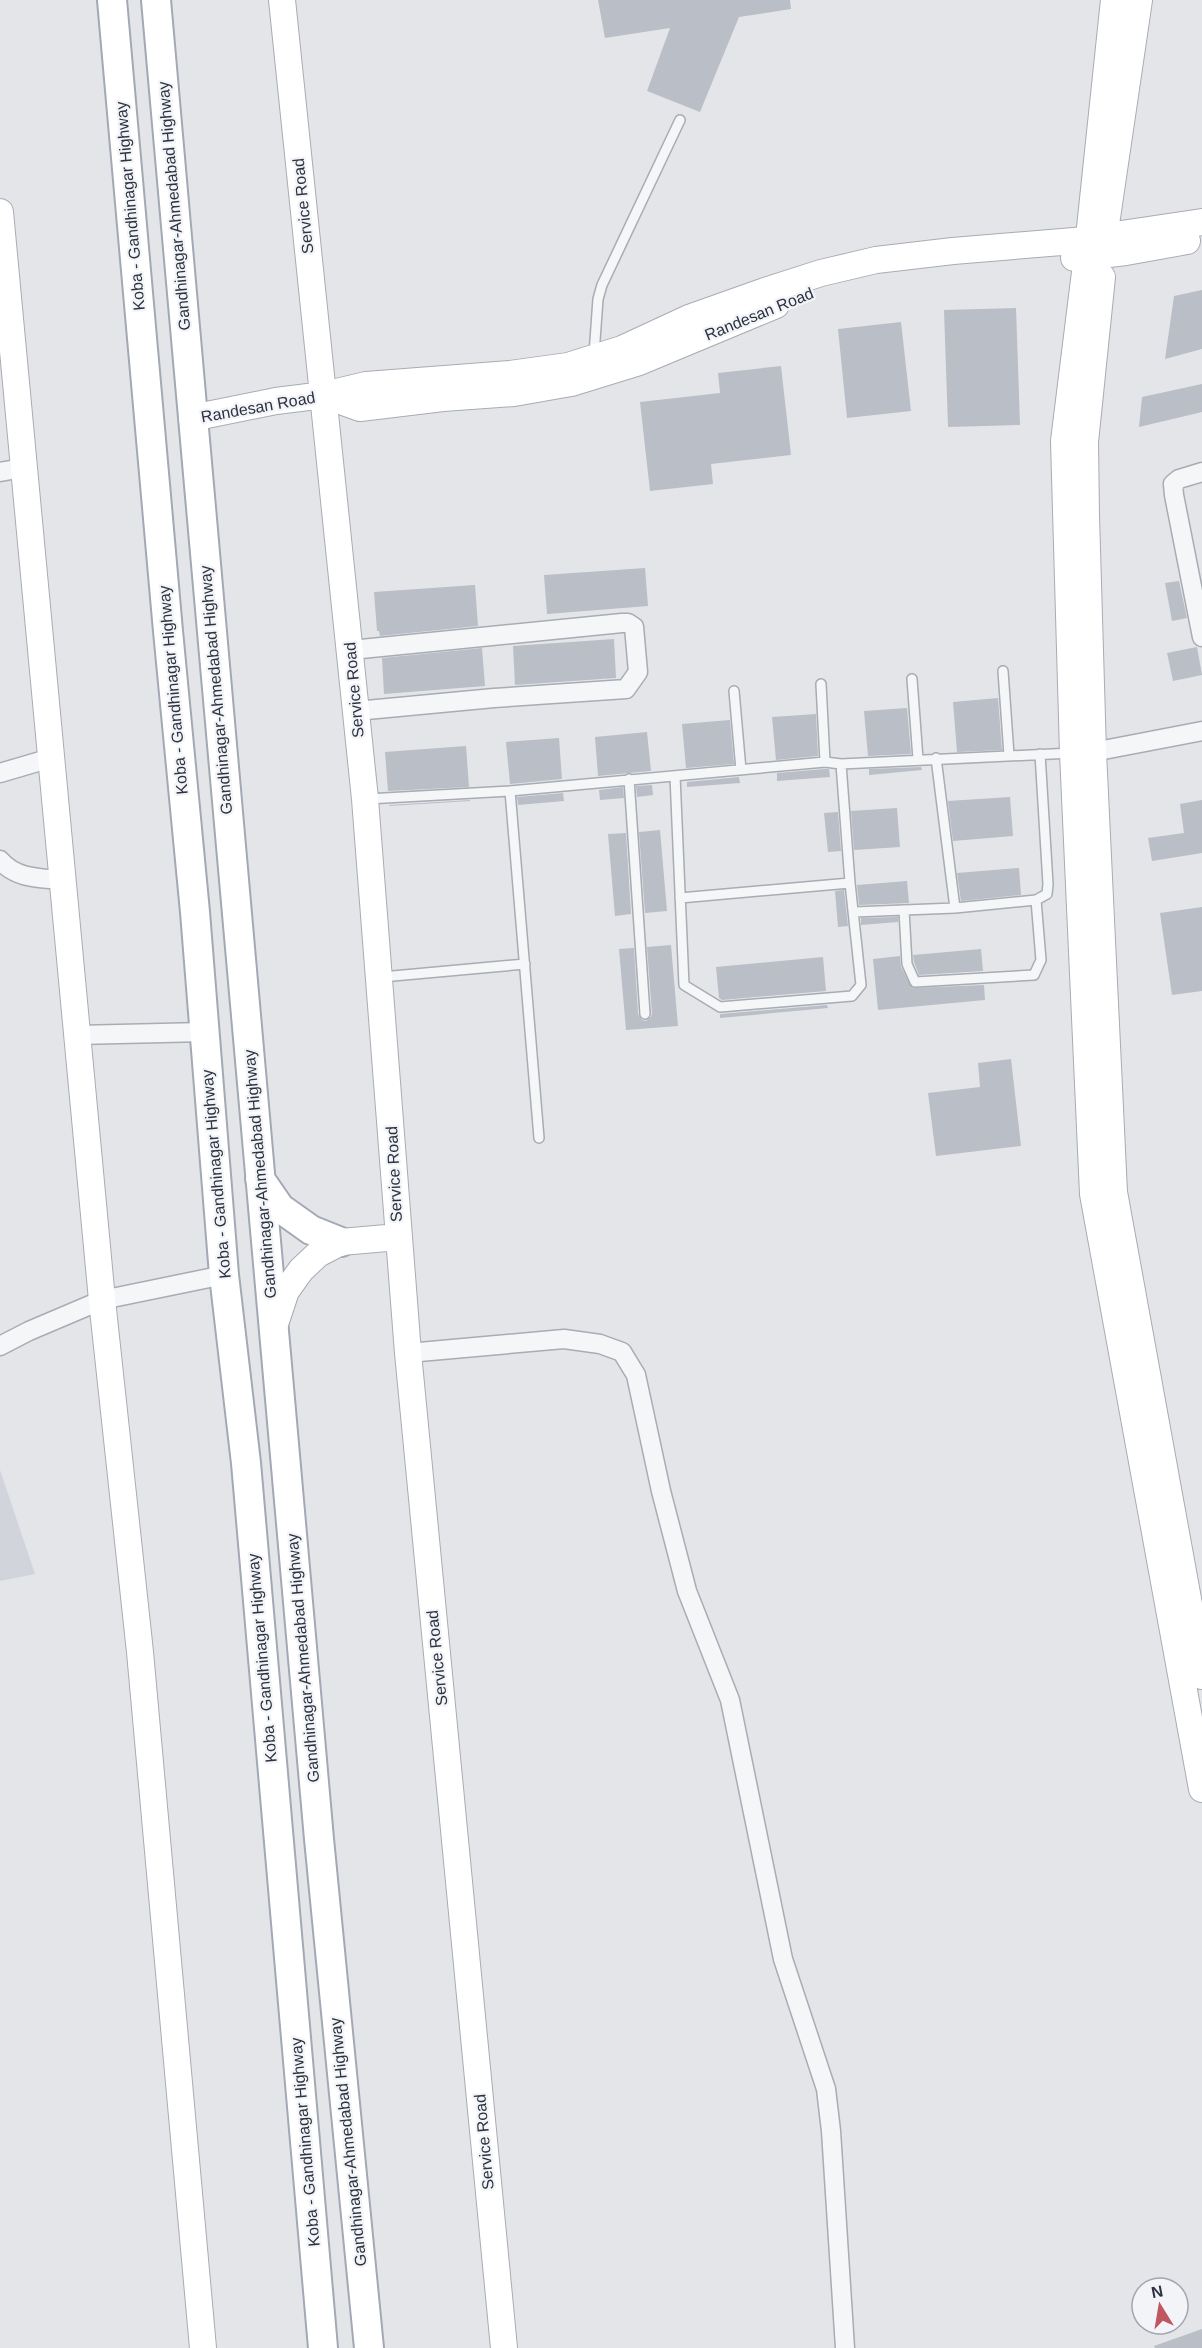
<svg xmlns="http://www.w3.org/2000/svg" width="1202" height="2348" viewBox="0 0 1202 2348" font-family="Helvetica,sans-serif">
<rect width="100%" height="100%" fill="#e3e5e9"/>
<path fill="#d1d4db" d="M 0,1470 L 35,1574 L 0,1581 Z"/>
<path fill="#babec6" d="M 598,0 L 790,0 L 791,9 L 739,17 L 700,112 L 647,91 L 670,28 L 605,38 Z
M 1202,290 L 1202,349 L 1165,359 L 1174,296 Z
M 1016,308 L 1020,425 L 948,427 L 944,310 Z
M 901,322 L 911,411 L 847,418 L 838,329 Z
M 781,366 L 791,455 L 711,464 L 713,484 L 650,491 L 640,402 L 720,393 L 718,373 Z
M 1202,384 L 1202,412 L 1139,427 L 1142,397 Z
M 645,568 L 648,606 L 547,614 L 544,575 Z
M 1179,581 L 1187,618 L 1172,621 L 1165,583 Z
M 475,585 L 478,626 L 380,636 L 379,631 L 377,631 L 374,592 Z
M 614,639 L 616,678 L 515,685 L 513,646 Z
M 1197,647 L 1202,675 L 1173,681 L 1167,653 Z
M 482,648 L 485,686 L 384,694 L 382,658 Z
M 998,698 L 1002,750 L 957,752 L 953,702 Z
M 907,708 L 911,754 L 868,756 L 864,711 Z
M 816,714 L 818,756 L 776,760 L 772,717 Z
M 730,720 L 734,764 L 686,768 L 682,724 Z
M 647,732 L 651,771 L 598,776 L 595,737 Z
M 559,738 L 562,779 L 510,784 L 506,742 Z
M 466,746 L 469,787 L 388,791 L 385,752 Z
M 921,767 L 922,770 L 869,775 L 869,769 Z
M 825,769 L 829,769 L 830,777 L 777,781 L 777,773 Z
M 739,777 L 740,783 L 687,787 L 687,782 Z
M 652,785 L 653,795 L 637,797 L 636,786 Z
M 623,787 L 624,798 L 600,800 L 599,790 Z
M 563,793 L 564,801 L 518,805 L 517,797 Z
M 1010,797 L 1013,836 L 953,841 L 948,801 Z
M 470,800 L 470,801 L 389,806 L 389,805 Z
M 1202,800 L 1202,853 L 1152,861 L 1148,838 L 1184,833 L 1180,804 Z
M 897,808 L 900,847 L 854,850 L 851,811 Z
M 838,812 L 841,851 L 828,852 L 824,813 Z
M 660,830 L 667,911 L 645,913 L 639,832 Z
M 626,833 L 631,914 L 615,916 L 608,834 Z
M 1019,868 L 1021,895 L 961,901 L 957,873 Z
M 907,881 L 909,903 L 859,905 L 857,885 Z
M 844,890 L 848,926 L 838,927 L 835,891 Z
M 1202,907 L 1202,991 L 1172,995 L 1160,913 Z
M 898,917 L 898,922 L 861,925 L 861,918 Z
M 671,945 L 678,1026 L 626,1030 L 619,949 L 634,948 L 638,1014 L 642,1020 L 646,1021 L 651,1017 L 652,1014 L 647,947 Z
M 981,949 L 983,971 L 919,975 L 914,962 L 913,955 Z
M 900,956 L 901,967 L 912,988 L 984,985 L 985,1000 L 878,1010 L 873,959 Z
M 823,957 L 826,991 L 722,1000 L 719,998 L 716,967 Z
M 827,1005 L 828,1008 L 720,1018 L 720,1014 Z
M 1011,1059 L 1021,1146 L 936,1156 L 928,1093 L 980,1087 L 978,1063 Z
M 1202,2329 L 1202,2348 L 1155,2348 L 1154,2346 Z"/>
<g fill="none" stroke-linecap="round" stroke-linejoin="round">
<defs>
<path id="lane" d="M 594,354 L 598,299 L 602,285 L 680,120
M 1003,671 L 1009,755
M 912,679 L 918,759
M 821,684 L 825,762
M 734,691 L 741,770
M 936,758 L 955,908
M 675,776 L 684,985 L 720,1007 L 852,996 L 861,985 L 850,883 L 841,764
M 629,779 L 645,1014
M 510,791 L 539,1138
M 367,799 L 510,791 L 825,762 L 841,764 L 1072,753
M 680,898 L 850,883
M 904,910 L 907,964 L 915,982 L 1034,975 L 1041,960 L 1036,900
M 854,912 L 955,908 L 1036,900 L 1047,894 L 1048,884 L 1040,754
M 382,977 L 525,964"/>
<path id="street" d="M 0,472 L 23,468
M 1202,472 L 1179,479 L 1173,484 L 1174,495 L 1202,637
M 351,650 L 622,623 L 628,623 L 634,627 L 638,672 L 626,689 L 494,698 L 356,711
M 1093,752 L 1202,731
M 0,773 L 51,758
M 0,860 C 16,879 40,878 62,880
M 77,1035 L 204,1032
M 0,1346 L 29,1331 L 102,1300 L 224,1275
M 408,1353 L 564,1339 L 600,1344 L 622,1352 L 636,1375 L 661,1491 L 687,1591 L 730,1700 L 783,1959 L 826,2089 L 831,2131 L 845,2348"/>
<path id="secondary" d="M 282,0 L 365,799 L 408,1353 L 504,2348
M 1114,0 L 1087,256 L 1064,441 L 1073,753 L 1093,1194 L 1202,1789
M 0,212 L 102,1300 L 140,1652 L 203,2348
M 1105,231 L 1139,0
M 1074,258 L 1126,252 L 1187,241
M 1102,277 L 1085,442 L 1086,516 L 1093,752 L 1114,1192 L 1202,1676
M 324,395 L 360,408 L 443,398 L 514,393 L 571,383 L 639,362 L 776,305
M 192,418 L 276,401 L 324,395 L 366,385 L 510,374 L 568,366 L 622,349 L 689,318 L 765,291 L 821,273 L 876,260 L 953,251 L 1074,241 L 1202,222
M 274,1327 L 286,1291 L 301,1270 L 318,1254 L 341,1242 L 398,1237"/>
<path id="primary" d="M 112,0 L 168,631 L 195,912 L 224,1275 L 246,1463 L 323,2348
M 156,0 L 319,1839 L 369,2348
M 260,1179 L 280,1208 L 311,1230 L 341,1242"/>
</defs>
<use href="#lane" stroke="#a8acb3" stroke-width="12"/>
<use href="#street" stroke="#a8acb3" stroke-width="21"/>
<use href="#secondary" stroke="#a8acb3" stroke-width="28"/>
<use href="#primary" stroke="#a3a9b4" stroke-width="32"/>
<use href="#lane" stroke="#f5f6f8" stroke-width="9"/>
<use href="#street" stroke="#f5f6f8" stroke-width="18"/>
<use href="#secondary" stroke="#fff" stroke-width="26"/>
<use href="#primary" stroke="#fff" stroke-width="28"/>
</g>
<g text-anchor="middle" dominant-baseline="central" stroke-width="4.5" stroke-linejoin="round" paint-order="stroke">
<g font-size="16" fill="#2c3240" stroke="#f2f4f7">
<text transform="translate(130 206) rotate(-95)">Koba - Gandhinagar Highway</text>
<text transform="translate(174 206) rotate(-95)">Gandhinagar-Ahmedabad Highway</text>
<text transform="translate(303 206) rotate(-96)">Service Road</text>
<text transform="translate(759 314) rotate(-22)">Randesan Road</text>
<text transform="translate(258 407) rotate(-10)">Randesan Road</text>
<text transform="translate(173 690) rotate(-95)">Koba - Gandhinagar Highway</text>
<text transform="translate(216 690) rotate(-95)">Gandhinagar-Ahmedabad Highway</text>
<text transform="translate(354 690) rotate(-95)">Service Road</text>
<text transform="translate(216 1174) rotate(-95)">Koba - Gandhinagar Highway</text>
<text transform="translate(260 1174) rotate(-95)">Gandhinagar-Ahmedabad Highway</text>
<text transform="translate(394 1174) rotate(-93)">Service Road</text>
<text transform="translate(262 1658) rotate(-95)">Koba - Gandhinagar Highway</text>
<text transform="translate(303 1658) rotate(-95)">Gandhinagar-Ahmedabad Highway</text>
<text transform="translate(437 1658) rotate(-96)">Service Road</text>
<text transform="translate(305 2142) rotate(-95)">Koba - Gandhinagar Highway</text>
<text transform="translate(348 2142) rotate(-96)">Gandhinagar-Ahmedabad Highway</text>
<text transform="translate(484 2142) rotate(-95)">Service Road</text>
</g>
</g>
<g transform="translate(1160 2306) rotate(349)"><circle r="28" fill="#f2f4f7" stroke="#a3a6ae" stroke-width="1.5"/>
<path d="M0-4.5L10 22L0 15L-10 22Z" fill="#c0565f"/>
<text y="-9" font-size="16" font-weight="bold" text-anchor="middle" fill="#2c3240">N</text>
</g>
</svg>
